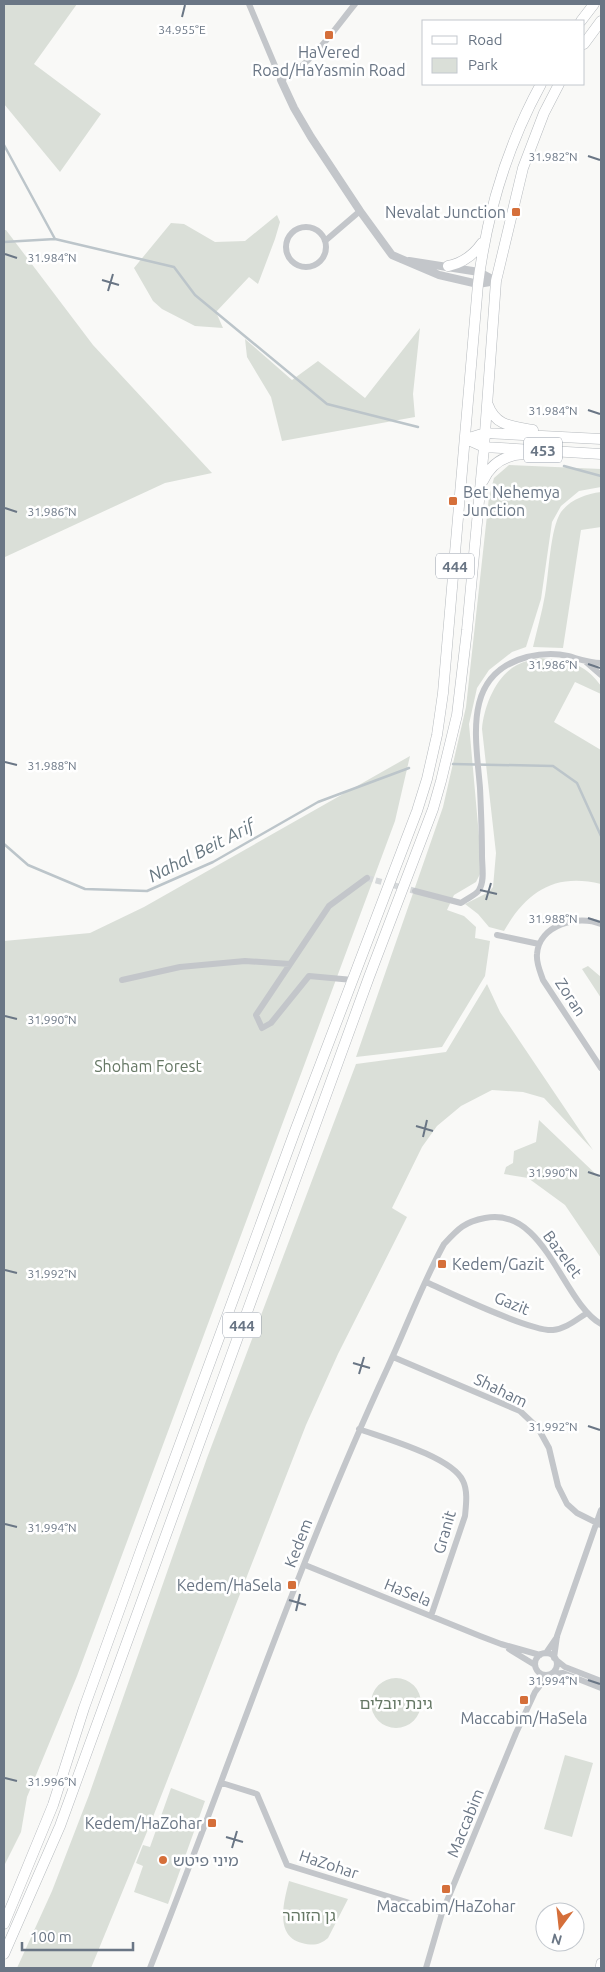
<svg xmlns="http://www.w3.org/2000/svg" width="605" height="1972" viewBox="0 0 605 1972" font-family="Ubuntu,'Noto Sans Hebrew',sans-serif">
<rect width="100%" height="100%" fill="#f9f9f7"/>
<path fill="#dadfd8" d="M 4,4 L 77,4 L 34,64 L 101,114 L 60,172 L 4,104 Z
M 277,215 L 280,222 L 275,239 L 258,284 L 249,277 L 216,312 L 223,328 L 195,326 L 162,309 L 153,301 L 134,268 L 171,223 L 184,224 L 215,242 L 245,241 Z
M 4,230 L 6,230 L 93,345 L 212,473 L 165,483 L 5,557 L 4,557 Z
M 420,328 L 413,394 L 415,417 L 282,441 L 271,397 L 247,357 L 245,339 L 292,380 L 318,361 L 365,398 Z
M 509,465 L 601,469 L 601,487 L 579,491 L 561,506 L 552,522 L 541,599 L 526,647 L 512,652 L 489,670 L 477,688 L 469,724 L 482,870 L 476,882 L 454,895 L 447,910 L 464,916 L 476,927 L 475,938 L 490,941 L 485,976 L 442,1047 L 356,1057 L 443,807 L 466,707 L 489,497 L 494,478 Z
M 601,492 L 601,527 L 581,530 L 563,648 L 533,647 C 537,630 542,612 545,595 C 549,573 550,529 561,512 C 571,499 586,494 601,492 Z
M 540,658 C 568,661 584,662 601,686 L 601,694 L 575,682 L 554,722 L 601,750 L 601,884 C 555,873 527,891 504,931 L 489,927 L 478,914 L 465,904 L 489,892 L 493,887 L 496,853 L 482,729 C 484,706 496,676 517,665 C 524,661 533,660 540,658 Z
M 410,756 L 395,821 L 77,1676 L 27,1797 L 21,1832 L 4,1866 L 4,941 L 90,933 L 144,907 Z
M 588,966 L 601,977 L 601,998 L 582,969 Z
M 487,984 L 500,1012 L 593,1150 L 544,1098 L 523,1092 L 492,1090 L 461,1106 L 437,1126 L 422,1147 L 392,1208 L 407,1217 L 338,1354 L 306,1425 L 149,1827 L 91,1968 L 17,1968 L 52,1891 L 89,1795 L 207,1458 L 356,1064 L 446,1052 Z
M 539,1120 L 601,1179 L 601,1258 L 565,1205 L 528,1178 L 504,1174 L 506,1167 L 513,1163 L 514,1151 L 536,1142 Z
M371 1703a25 25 0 1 1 50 0a25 25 0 1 1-50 0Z
M 565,1755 L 593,1763 L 572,1837 L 544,1829 Z
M 171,1788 L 205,1801 L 168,1904 L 134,1892 L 143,1866 L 136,1863 L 143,1845 L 150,1847 Z
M 289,1881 L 348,1899 L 328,1938 C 320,1945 313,1946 302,1943 C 274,1936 284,1901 289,1881 Z"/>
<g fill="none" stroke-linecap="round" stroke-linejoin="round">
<path stroke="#bcc5ca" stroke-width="2.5" d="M 4,145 L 55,239
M 4,242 L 55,239 L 174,267 L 195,295 L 327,404 L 418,427
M 564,466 L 601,476
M 453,764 L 553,766 L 577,783 L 601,836
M 4,844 L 28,865 L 85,889 L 147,891 L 213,862 L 318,802 L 409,768"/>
<path stroke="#d5d8da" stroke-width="6" stroke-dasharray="6 3" stroke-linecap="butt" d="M 367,878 L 415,891"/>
<defs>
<path id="secondary" d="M 600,1968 L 601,1963"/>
<path id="primary" d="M 581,21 L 594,4
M 584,44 L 601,21
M 448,266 C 463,263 473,256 482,243
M 488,405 C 496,427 513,426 533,430
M 466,439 L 484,447 L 601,454
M 466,439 L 485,433 L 601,439
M 483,481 C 491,463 505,455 524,454
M 4,1924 L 53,1805 L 84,1708 L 141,1550 L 295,1131 L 417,811 L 427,779 L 437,735 L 443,693 L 478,284 C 487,213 507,146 541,84
M 4,1954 L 60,1826 L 369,977 L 433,809 L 441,781 L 457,715 L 467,630 L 484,447 L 496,281 L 523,168 L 544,113 L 559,84"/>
</defs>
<use href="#secondary" stroke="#b8bbc0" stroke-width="10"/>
<use href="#primary" stroke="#b6babe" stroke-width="11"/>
<path stroke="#c3c6ca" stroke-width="6" d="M 249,4 L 281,80 C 312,64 333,31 355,4
M286 247a20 20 0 1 1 40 0a20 20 0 1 1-40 0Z
M 325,241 L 360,211
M 586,662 L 601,675
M 415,891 L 461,903 C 466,899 476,895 479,890 C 485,881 482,866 482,856 C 482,833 481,810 480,788 C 476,738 462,674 527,657 C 540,654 555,653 568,656 C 579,659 589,663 601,663
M 601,924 C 578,914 539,925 537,954 C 536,963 540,971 543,980 L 601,1068
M 497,935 L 539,944
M 122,980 L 180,967 L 245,961 L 290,964
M 353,980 L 309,976 L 271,1023 L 262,1028 L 256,1015 L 329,906 L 367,878
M 426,1282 C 450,1293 531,1332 553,1330 C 566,1329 577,1319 587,1313
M 393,1357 L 520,1411 L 538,1428 L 549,1448 L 558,1486 L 567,1504 L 577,1513 L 601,1525
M 359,1429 C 384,1438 452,1457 463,1481 C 468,1491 466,1505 465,1516 L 431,1616
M 305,1565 L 480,1636 L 501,1644 L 540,1655
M 509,1649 L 535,1665
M 546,1653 L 557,1637
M535 1664a11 11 0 1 1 22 0a11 11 0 1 1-22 0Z
M 554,1658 L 557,1636 L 601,1510
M 555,1659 L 565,1667 L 601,1681
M 551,1674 L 563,1673 L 601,1688
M 222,1783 L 257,1794 L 287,1865 L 442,1913
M 150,1968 C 229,1768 297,1564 387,1369 C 406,1328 422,1284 444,1244 C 458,1229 464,1222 485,1218 C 545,1206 562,1302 601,1324
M 426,1968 L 442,1913 L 516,1733 L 535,1692 L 548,1675"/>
<path stroke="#c3c6ca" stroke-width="8" d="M 281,80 L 294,108 L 311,137 L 360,211 L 392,255 L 439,275 L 478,284 L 496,281
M 409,261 L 479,272 L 496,281"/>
<use href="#secondary" stroke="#fff" stroke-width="9"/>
<use href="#primary" stroke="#fff" stroke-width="10"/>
</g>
<path fill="none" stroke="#6a7685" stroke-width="2" d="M 182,17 L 185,5M 588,156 L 600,160M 5,254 L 17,258M 102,280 L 119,285M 108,291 L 113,274M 588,410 L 600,414M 5,508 L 17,512M 588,664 L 600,668M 5,762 L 17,765M 480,890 L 497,894M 486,900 L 491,883M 588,918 L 600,922M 5,1016 L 17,1019M 416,1126 L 433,1131M 423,1137 L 427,1120M 588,1172 L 600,1176M 5,1270 L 17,1273M 353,1363 L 370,1368M 359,1374 L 364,1357M 588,1426 L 600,1430M 5,1524 L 17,1527M 289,1600 L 306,1605M 296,1611 L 300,1594M 588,1680 L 600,1684M 5,1778 L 17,1781M 226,1837 L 243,1842M 232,1848 L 237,1831"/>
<g fill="#d56f3a" stroke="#fff" stroke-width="2">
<rect x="324" y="30" width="10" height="10" rx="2.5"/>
<rect x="511" y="207" width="10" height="10" rx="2.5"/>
<rect x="448" y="496" width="10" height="10" rx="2.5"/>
<rect x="437" y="1259" width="10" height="10" rx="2.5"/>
<rect x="287" y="1580" width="10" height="10" rx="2.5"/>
<rect x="519" y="1695" width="10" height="10" rx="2.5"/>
<rect x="207" y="1818" width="10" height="10" rx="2.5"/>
<circle cx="163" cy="1860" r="5"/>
<rect x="441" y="1884" width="10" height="10" rx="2.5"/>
</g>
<g text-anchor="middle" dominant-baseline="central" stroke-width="5" stroke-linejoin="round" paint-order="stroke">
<g fill="#fff" stroke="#979faa" stroke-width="1">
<rect x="524" y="437.5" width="38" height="25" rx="4"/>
<rect x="436" y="553.5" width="38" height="25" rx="4"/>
<rect x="223" y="1312.5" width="38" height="25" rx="4"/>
</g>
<g font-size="15" font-weight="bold" fill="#6a7685">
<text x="543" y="450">453</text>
<text x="455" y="566">444</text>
<text x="242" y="1325">444</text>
</g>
<g font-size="16" fill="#6a7685" stroke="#fff">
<text x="329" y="52">HaVered<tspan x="329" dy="18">Road/HaYasmin Road</tspan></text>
<text x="506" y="212" text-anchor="end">Nevalat Junction</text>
<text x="463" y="492" text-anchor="start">Bet Nehemya<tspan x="463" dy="18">Junction</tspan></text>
<text x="452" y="1264" text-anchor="start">Kedem/Gazit</text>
<text x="282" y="1585" text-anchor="end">Kedem/HaSela</text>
<text x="524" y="1718">Maccabim/HaSela</text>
<text x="202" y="1823" text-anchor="end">Kedem/HaZohar</text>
<text x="173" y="1860" text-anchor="start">מיני פיטש</text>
<text x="446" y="1906">Maccabim/HaZohar</text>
</g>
<g font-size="16" fill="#6a7685" stroke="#fff">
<text transform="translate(571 997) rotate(57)">Zoran</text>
<text transform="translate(563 1254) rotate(54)">Bazelet</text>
<text transform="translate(512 1303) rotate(22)">Gazit</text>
<text transform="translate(501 1390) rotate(26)">Shaham</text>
<text transform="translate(444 1532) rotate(-74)">Granit</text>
<text transform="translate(298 1543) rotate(-69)">Kedem</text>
<text transform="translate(408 1592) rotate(22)">HaSela</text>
<text transform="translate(465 1823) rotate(-68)">Maccabim</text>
<text transform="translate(329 1864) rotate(18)">HaZohar</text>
</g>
<g font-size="16" fill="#667865" stroke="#fff">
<text x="148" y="1066">Shoham Forest</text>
<text x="396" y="1703">גינת יובלים</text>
<text x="309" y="1915">גן הזוהר</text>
</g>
<g font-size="18" font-style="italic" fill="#677780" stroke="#fff">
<text transform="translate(201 850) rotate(-27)">Nahal Beit Arif</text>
</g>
</g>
<g font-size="12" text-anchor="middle" fill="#6a7685" stroke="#fff" stroke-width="5" stroke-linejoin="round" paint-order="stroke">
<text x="182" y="34">34.955°E</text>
<text x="553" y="161">31.982°N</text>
<text x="52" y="262">31.984°N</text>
<text x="553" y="415">31.984°N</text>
<text x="52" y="516">31.986°N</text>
<text x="553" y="669">31.986°N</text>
<text x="52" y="770">31.988°N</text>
<text x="553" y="923">31.988°N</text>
<text x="52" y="1024">31.990°N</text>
<text x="553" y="1177">31.990°N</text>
<text x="52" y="1278">31.992°N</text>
<text x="553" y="1431">31.992°N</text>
<text x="52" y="1532">31.994°N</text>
<text x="553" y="1685">31.994°N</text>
<text x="52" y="1786">31.996°N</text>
</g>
<rect width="605" height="1972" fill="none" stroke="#6a7685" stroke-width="10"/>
<rect x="422" y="20" width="162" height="65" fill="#ffffff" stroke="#c3c8ce"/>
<rect x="432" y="36" width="25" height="8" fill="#ffffff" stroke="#c3c8ce"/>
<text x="468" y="45" font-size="15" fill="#6a7685">Road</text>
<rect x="432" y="58" width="25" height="15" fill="#dadfd8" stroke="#c3c8ce"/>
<text x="468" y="70" font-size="15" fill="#6a7685">Park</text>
<g transform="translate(560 1927) rotate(195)"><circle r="24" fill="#ffffff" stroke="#c3c8ce"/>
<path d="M0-4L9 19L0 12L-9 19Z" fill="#d56f3a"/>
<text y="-8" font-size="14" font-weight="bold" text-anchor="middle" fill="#6a7685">N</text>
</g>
<path d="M22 1942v8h111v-8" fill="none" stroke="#6a7685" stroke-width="2.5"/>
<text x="30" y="1942" font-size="15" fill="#6a7685" stroke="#ffffff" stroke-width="4" paint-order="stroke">100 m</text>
</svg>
